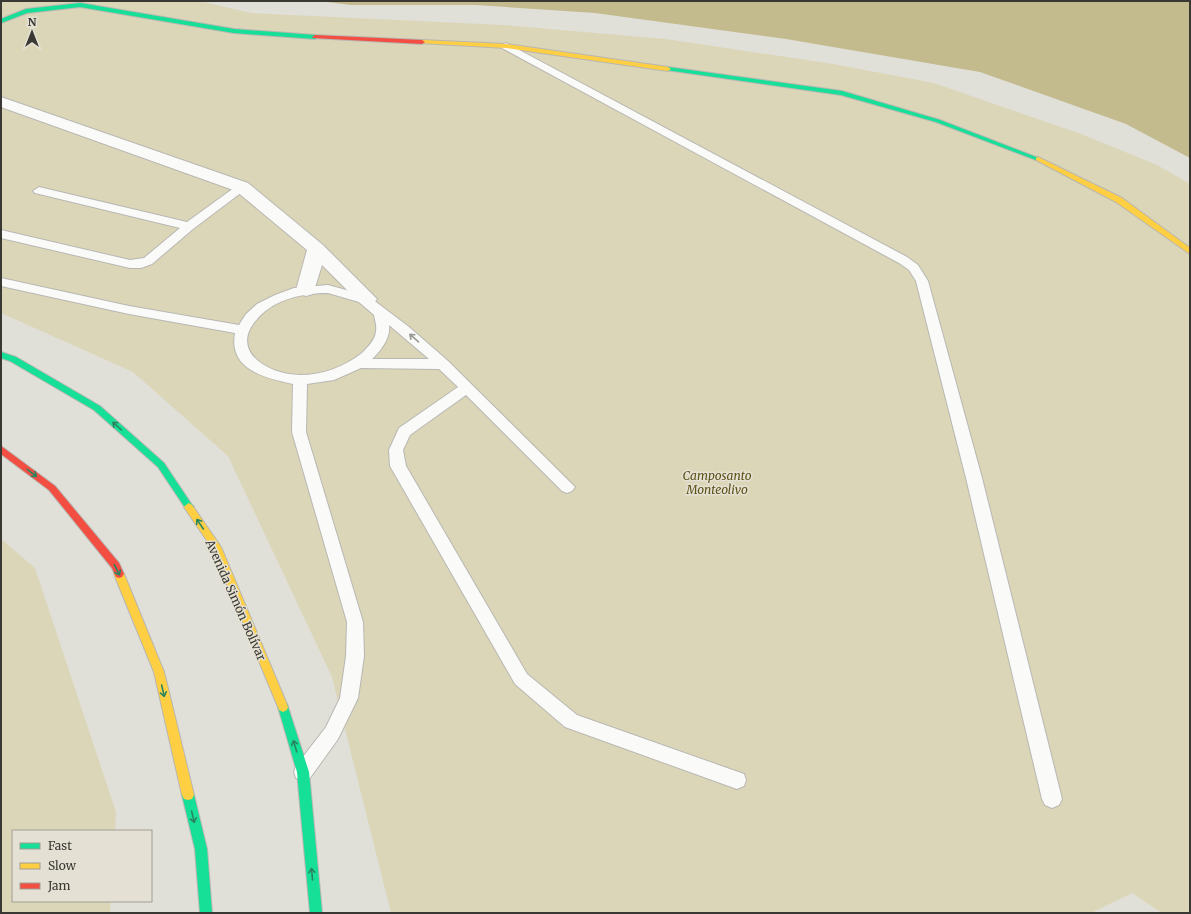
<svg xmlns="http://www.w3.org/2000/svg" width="1191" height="914" viewBox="0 0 1191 914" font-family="Merriweather,serif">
<rect width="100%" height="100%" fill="#e0dfd8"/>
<path fill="#dcd6b8" d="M 1,1 L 200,1 L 251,13 L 503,25 L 666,39 L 833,64 L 934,83 L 1081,134 L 1157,165 L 1190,184 L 1190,913 L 1162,913 L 1132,893 L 1091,913 L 391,913 L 332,677 L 228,456 L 133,372 L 1,313 Z
M 1,539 L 35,568 L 116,812 L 115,831 L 13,831 L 13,901 L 111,901 L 110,913 L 1,913 Z"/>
<path fill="#c3ba8d" d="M 319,1 L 1190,1 L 1190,158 L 1126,124 L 980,72 L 786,39 L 595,13 L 476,5 L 351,5 Z"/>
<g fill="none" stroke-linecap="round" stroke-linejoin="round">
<defs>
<path id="lane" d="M 506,43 L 907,257 L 918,265 L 928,281 L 982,478 L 1062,799 L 1059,805 L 1052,808 L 1045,805 L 1042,799 L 966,478 L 916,281 L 909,270 L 899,263 L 502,48 L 501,46 Z
M 242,183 L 246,185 L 248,187 L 246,189 L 193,229 L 152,264 L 141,268 L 130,268 L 1,238 L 1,230 L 130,260 L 144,258 L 180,228 L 35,193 L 33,191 L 39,187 L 187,222 L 238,185 Z
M 1,278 L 129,306 L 239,325 L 246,314 L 257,304 L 275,295 L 294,288 L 328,285 L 368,296 L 409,327 L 448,361 L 575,487 L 572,491 L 567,493 L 562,491 L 466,395 L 410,435 L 403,450 L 406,466 L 527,674 L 577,715 L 744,774 L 746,780 L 744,786 L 737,789 L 565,727 L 515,684 L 390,466 L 389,450 L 399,428 L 458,387 L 439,369 L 361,368 L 334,380 L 307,384 L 306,432 L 363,622 L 364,656 L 358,698 L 338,739 L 310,778 L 303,780 L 296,778 L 294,772 L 296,766 L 326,727 L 340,698 L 346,656 L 347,622 L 292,432 L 293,384 C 266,378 228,370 235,333 L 129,314 L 1,286 ZM 328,293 L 359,302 L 374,315 C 375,320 377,326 376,331 C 376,339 367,348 362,353 C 344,367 323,375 300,375 C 269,375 227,351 258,318 C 275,299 303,293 328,293 ZM 389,325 L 429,359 L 372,359 C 381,351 391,337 389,325 Z"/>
<path id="street" d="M 1,97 L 248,183 L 323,245 L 377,299 L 374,303 L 367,305 L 360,303 L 322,265 L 313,294 L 306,296 L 299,294 L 296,290 L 307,250 L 236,191 L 1,107 Z"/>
<path id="fast" d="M 80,3 L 234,29 L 315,35 L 318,37 L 315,39 L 234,33 L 80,7 L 27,13 L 1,23 L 1,19 L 26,9 Z
M 668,67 L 842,91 L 940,120 L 1041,159 L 1040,160 L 1036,160 L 936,122 L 841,95 L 666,70 L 666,68 Z
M 1,352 L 16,357 L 100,406 L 164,463 L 192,505 L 194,507 L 192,509 L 186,509 L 158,467 L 94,410 L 10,361 L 1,358 Z
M 283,702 L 287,704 L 288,707 L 309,772 L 322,913 L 310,913 L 297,772 L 278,707 L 279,704 Z
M 188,790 L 192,791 L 194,795 L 207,849 L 212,913 L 200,913 L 195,849 L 182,795 L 184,791 Z"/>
<path id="slow" d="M 422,40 L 506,44 L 668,67 L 671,69 L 668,71 L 506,48 L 420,43 L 420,41 Z
M 1038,157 L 1122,198 L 1190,248 L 1190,254 L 1116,202 L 1036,160 L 1036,158 Z
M 189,503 L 192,505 L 221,547 L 288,707 L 287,710 L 283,712 L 279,710 L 278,707 L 212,548 L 184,507 L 186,505 Z
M 119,570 L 122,571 L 124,574 L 164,672 L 194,795 L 192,799 L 188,800 L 184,799 L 182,795 L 154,672 L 114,574 L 116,571 Z"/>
<path id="jam" d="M 315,35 L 422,40 L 425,42 L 422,44 L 313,38 L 312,37 Z
M 1,446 L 55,486 L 119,563 L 124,574 L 122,577 L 119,578 L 116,577 L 112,568 L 49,490 L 1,454 Z"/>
</defs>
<use href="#lane" stroke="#b8b7b2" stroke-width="2"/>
<use href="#street" stroke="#b8b7b2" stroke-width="2"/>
<use href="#fast" stroke="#b8b7b2" stroke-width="2"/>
<use href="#slow" stroke="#b8b7b2" stroke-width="2"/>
<use href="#jam" stroke="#b8b7b2" stroke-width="2"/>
<use href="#lane" fill="#fafaf9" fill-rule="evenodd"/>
<use href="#street" fill="#fafaf9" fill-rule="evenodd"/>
<use href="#fast" fill="#16e098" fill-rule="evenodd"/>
<use href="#slow" fill="#ffcf43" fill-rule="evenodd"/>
<use href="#jam" fill="#f24e42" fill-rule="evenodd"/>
</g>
<defs><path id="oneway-shaft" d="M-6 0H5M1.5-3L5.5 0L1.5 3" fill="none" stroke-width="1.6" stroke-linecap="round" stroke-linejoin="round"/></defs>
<use stroke="#9a9996" href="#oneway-shaft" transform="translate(414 338) rotate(-139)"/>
<g stroke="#298460">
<use href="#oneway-shaft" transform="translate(117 426) rotate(-138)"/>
<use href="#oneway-shaft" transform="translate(32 473) rotate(38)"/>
<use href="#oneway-shaft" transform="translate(200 524) rotate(-124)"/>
<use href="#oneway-shaft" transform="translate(117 570) rotate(63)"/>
<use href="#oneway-shaft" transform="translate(163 691) rotate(77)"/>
<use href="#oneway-shaft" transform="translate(295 746) rotate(-107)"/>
<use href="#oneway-shaft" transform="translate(193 817) rotate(77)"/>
<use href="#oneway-shaft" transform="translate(312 874) rotate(-95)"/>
</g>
<g text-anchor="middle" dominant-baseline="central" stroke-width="3" stroke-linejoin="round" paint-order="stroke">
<g font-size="12" font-style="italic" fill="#5d5116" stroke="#e4e1d4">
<text x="717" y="475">Camposanto<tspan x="717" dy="14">Monteolivo</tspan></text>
</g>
<g font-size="12" fill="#393833" stroke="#e4e1d4">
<text transform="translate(236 600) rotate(66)">Avenida Simón Bolívar</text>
</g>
</g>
<rect width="1191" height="914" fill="none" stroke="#393833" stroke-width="4"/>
<rect x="12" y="830" width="140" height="72" fill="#e4e1d4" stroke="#a09d94"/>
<rect x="20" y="843" width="20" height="6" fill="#16e098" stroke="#a09d94"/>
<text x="48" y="850" font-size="12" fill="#393833">Fast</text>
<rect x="20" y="863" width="20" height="6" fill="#ffcf43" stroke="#a09d94"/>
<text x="48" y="870" font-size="12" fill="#393833">Slow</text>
<rect x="20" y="883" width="20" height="6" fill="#f24e42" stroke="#a09d94"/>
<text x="48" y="890" font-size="12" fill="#393833">Jam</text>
<g transform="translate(32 32)" stroke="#e4e1d4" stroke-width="3" paint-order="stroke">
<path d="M0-3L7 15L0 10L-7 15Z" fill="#393833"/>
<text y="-6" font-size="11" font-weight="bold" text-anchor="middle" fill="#393833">N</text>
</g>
</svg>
